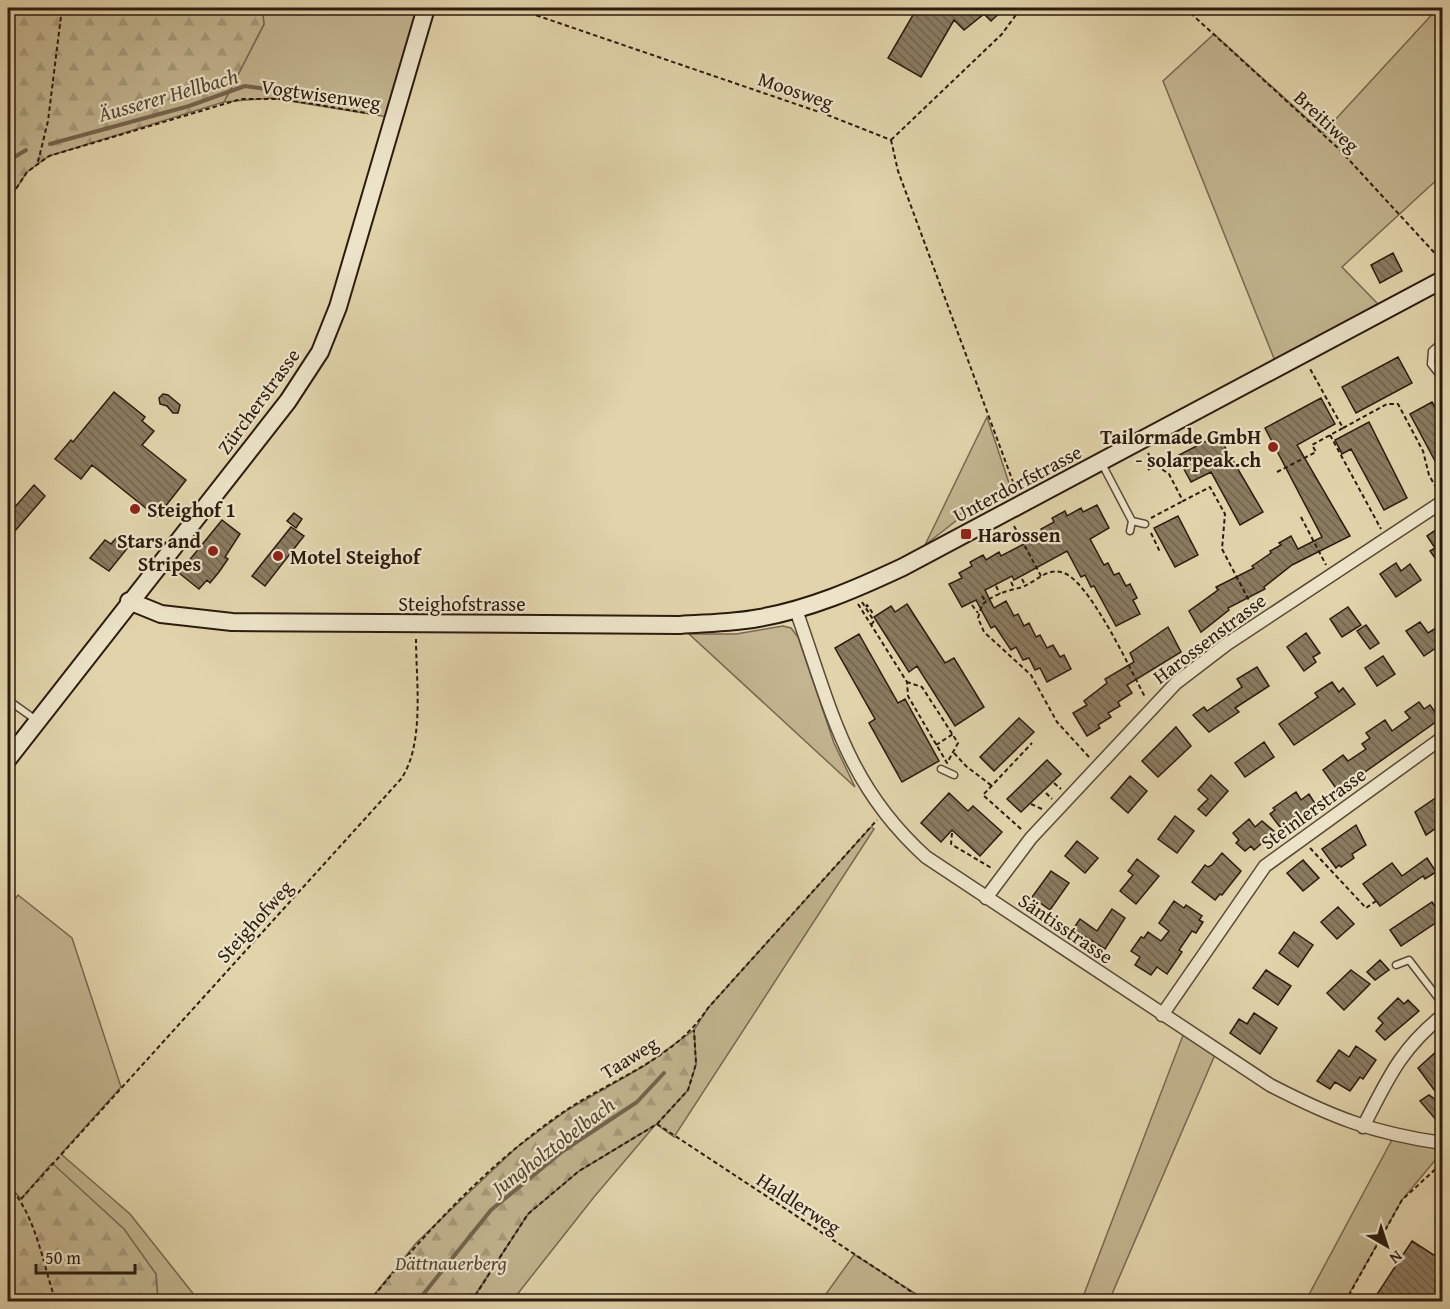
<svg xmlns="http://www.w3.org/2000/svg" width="1450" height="1309" viewBox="0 0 1450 1309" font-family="'Gentium Book Plus',serif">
<defs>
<pattern id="forest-firs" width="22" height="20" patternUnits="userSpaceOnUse" patternTransform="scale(1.5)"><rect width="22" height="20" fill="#c2b590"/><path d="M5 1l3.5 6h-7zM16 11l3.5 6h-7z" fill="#a79b7b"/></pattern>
<pattern id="building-back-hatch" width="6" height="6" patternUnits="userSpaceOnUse" patternTransform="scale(1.5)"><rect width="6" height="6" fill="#8a7b60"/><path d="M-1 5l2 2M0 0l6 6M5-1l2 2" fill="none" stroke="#71644e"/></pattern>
</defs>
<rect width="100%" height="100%" fill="#e1d4ab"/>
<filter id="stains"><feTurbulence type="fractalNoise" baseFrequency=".00333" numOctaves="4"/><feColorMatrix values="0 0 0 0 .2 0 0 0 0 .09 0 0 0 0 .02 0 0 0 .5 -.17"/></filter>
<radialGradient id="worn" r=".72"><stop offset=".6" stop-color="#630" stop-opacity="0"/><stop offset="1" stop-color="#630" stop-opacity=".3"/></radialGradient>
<path fill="#c2b590" stroke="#776850" stroke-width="1.5" d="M 262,8 L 426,8 L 394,118 L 271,98 L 224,102 L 264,24 Z
M 1438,8 L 1442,8 L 1442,175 L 1342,267 L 1378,304 L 1275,361 L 1163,81 L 1214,34 L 1323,133 Z
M 987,417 L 1012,492 L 970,513 L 969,511 L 955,516 L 957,520 L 925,545 Z
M 783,626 L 791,628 L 798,637 L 834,743 L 855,787 L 689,634 L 736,634 Z
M 871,827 L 874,829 L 674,1137 L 656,1124 L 594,1197 L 512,1301 L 471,1302 L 528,1214 L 579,1171 L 657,1124 L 688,1090 L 696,1064 L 694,1030 L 708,1008 Z
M 18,895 L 72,938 L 121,1087 L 61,1154 L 130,1214 L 199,1301 L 158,1301 L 156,1274 L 52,1164 L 21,1199 L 8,1185 L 8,909 Z
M 1185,1030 L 1217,1050 L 1109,1301 L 1081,1302 Z
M 1394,1136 L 1442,1143 L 1442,1152 L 1402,1200 L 1345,1301 L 1305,1302 Z
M 854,1255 L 855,1255 L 927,1301 L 821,1301 Z"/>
<path fill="url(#forest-firs)" stroke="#776850" stroke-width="1.5" d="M 8,8 L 262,8 L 264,24 L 224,102 L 49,156 L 27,172 L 8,201 Z
M 694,1030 L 696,1064 L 688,1090 L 657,1124 L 579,1171 L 528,1214 L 471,1301 L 369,1301 L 417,1242 L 516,1148 L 566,1111 L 644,1066 Z
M 52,1163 L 124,1229 L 156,1274 L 158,1301 L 8,1301 L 8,1185 L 21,1199 Z"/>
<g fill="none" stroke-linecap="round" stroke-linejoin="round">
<path stroke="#73644d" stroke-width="4" d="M 50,144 L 189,106 L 245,86 L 366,104
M 8,161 L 26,150
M 417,1302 L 491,1210 L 563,1151 L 637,1102 L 664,1073"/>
</g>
<path fill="url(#building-back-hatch)" stroke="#2c1b0f" stroke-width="1.5" d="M 917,8 L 1005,8 L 991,21 L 984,14 L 964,30 L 954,20 L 921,77 L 888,58 Z
M 1393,253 L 1402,271 L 1380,283 L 1371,265 Z
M 1398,357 L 1412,383 L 1356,413 L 1342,387 Z
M 114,392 L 145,417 L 142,421 L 154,431 L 142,445 L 186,480 L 157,517 L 92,465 L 81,479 L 55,459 L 71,440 L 73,442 Z
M 163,394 L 168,395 L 180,405 L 178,413 L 173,413 L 167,406 L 160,404 L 159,398 Z
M 1321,398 L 1335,424 L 1297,445 L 1350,536 L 1292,565 L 1264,587 L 1265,589 L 1228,608 L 1229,610 L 1201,632 L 1189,611 L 1218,590 L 1216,587 L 1254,568 L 1252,566 L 1271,553 L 1270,551 L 1281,545 L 1279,543 L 1291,536 L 1298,549 L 1322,537 L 1265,428 Z
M 1432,402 L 1443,421 L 1443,476 L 1410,414 Z
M 1369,422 L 1407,498 L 1384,510 L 1351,449 L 1342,454 L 1335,440 Z
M 1218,435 L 1263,512 L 1240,525 L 1211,472 L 1191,482 L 1177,456 Z
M 34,485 L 45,496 L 8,539 L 8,515 Z
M 1097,505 L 1109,528 L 1090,539 L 1104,565 L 1108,563 L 1114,575 L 1119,573 L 1126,586 L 1130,584 L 1137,598 L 1133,600 L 1140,614 L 1116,626 L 1094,586 L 1091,587 L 1085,575 L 1081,577 L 1067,551 L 1014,580 L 1012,576 L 985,590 L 994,608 L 1006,601 L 1014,616 L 1018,614 L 1024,626 L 1029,623 L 1036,637 L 1040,635 L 1047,648 L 1053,645 L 1060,657 L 1064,655 L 1071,669 L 1047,682 L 1040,668 L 1035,670 L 1029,658 L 1023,660 L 1016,647 L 1011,650 L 995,626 L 991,628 L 976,600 L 962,607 L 949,584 L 962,578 L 959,573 L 972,566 L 970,562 L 983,555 L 986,560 L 999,552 L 1001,556 L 1043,534 L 1041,529 L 1054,522 L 1052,518 L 1065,511 L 1067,516 L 1081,508 L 1083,512 Z
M 294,513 L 302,519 L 296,528 L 287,521 Z
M 1178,516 L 1198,555 L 1175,567 L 1154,528 Z
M 222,520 L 240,534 L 225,557 L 228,559 L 219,572 L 210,583 L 207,580 L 199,589 L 179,573 Z
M 1443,525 L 1443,569 L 1430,551 L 1435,548 L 1427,536 Z
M 291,527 L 304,536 L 265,586 L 252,576 Z
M 118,536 L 130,545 L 109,571 L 90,558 L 105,540 L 111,544 Z
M 1396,563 L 1401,571 L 1410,564 L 1421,580 L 1396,597 L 1380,574 Z
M 907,604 L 945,663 L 954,658 L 984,707 L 955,726 L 917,666 L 909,672 L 874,617 L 891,606 L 895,612 Z
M 1348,607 L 1361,625 L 1342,637 L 1330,619 Z
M 1420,622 L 1428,633 L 1436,628 L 1443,638 L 1443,643 L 1424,656 L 1406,631 Z
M 1366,625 L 1379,643 L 1370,649 L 1357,631 Z
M 1168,627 L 1181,652 L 1127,685 L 1132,693 L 1118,702 L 1120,706 L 1108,713 L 1111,717 L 1098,725 L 1100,728 L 1087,736 L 1073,713 L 1087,705 L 1084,701 L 1107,683 L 1105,679 L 1134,662 L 1130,653 Z
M 1306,633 L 1320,653 L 1313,657 L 1316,662 L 1304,671 L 1287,647 Z
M 859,634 L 898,703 L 905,699 L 939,761 L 902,782 L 869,723 L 875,719 L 835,648 Z
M 1383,656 L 1395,674 L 1377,686 L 1365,668 Z
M 1257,667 L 1269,686 L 1235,708 L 1239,712 L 1209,732 L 1193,715 L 1204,707 L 1207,711 L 1242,687 L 1237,679 Z
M 1332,682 L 1339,692 L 1343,688 L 1355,704 L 1294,745 L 1279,724 L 1318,697 L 1315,693 Z
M 1419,702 L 1424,709 L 1430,705 L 1440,719 L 1338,791 L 1323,770 L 1343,755 L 1348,761 L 1366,749 L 1362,744 L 1370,738 L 1366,733 L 1385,720 L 1392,731 L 1410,718 L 1405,712 Z
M 1019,718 L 1034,732 L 994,771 L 980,757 Z
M 1176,727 L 1191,746 L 1158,777 L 1142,761 Z
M 1264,742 L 1274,757 L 1245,777 L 1235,763 Z
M 1047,760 L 1061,774 L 1021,812 L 1007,799 Z
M 1211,775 L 1228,791 L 1206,816 L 1198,809 L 1208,799 L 1198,790 Z
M 1130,776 L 1147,791 L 1128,813 L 1111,798 Z
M 1296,792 L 1301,800 L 1309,794 L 1316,805 L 1286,826 L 1284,824 L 1280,827 L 1270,814 L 1275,810 L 1273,808 Z
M 949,793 L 968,811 L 973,806 L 1002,832 L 980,856 L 952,830 L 941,842 L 921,823 Z
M 1437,797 L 1443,804 L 1443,823 L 1426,835 L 1415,812 Z
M 1175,816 L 1194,831 L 1177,853 L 1158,839 Z
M 1249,819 L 1255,827 L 1262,821 L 1275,832 L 1254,850 L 1251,846 L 1245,851 L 1236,843 L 1239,840 L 1233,833 Z
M 1356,825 L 1366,845 L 1352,854 L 1354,858 L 1341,867 L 1339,865 L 1336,868 L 1322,849 Z
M 1077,841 L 1098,858 L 1085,873 L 1065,856 Z
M 1222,853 L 1241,871 L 1222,895 L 1220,894 L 1215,900 L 1192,882 L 1205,865 L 1208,867 L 1212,865 Z
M 1427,858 L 1436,872 L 1425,879 L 1423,876 L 1380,906 L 1363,884 L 1392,863 L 1402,876 Z
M 1137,859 L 1159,876 L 1136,904 L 1120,891 L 1133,875 L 1128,871 Z
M 1303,860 L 1319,878 L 1303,891 L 1287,873 Z
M 1051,871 L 1069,883 L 1050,910 L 1032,897 Z
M 1174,901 L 1184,908 L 1186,905 L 1202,916 L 1199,920 L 1203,922 L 1196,933 L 1192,931 L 1179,950 L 1182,952 L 1167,974 L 1157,967 L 1151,975 L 1135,965 L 1140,957 L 1131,951 L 1141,937 L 1144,938 L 1148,932 L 1161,941 L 1169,931 L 1159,923 Z
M 1432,902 L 1443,918 L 1401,946 L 1390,930 Z
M 1338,907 L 1354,924 L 1337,939 L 1321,922 Z
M 1112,909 L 1125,918 L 1105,949 L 1073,929 L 1080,919 L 1097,931 Z
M 1294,932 L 1313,945 L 1298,967 L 1279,953 Z
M 1380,960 L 1389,970 L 1375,980 L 1367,972 Z
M 1266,970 L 1291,986 L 1278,1005 L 1253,988 Z
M 1351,970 L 1370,984 L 1344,1010 L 1327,993 Z
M 1398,998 L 1404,1004 L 1408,1000 L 1419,1011 L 1385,1040 L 1376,1031 L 1383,1023 L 1378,1018 Z
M 1254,1013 L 1277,1028 L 1260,1054 L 1230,1033 L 1239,1019 L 1247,1024 Z
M 1356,1046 L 1376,1060 L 1363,1079 L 1360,1077 L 1350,1091 L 1335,1082 L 1330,1089 L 1317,1081 L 1339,1050 L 1349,1057 Z
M 1438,1050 L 1443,1058 L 1443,1128 L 1420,1101 L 1429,1095 L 1435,1099 L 1438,1095 L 1418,1068 Z
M 1412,1241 L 1443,1261 L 1443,1302 L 1372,1302 Z"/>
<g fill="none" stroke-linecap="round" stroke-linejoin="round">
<defs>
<path id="lane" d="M 1442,342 L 1432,351 L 1431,364 L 1442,378
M 1101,462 L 1132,521 L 1130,531
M 1132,521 L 1145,524
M 8,700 L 36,720
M 941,769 L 954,775
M 1396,965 L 1409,960 L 1442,1003"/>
<path id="street" d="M 796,610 C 831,708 845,784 926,857 L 1270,1085 C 1332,1117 1372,1133 1442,1143
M 986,898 L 1031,838 L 1176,683 L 1227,644 L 1442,502
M 1162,1015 L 1265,866 L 1442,738
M 1363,1127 C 1387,1081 1400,1049 1442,1016"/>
<path id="secondary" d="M 129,601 L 161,614 L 232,622 L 680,625 C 706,623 733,623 759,618 C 810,609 856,589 903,567 L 1442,280
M 8,759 L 288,401 L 320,352 L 338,307 L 426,8"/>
</defs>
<use href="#lane" stroke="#594936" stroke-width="9"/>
<use href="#street" stroke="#594936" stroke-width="15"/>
<use href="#secondary" stroke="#2c1b0f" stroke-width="20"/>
<path stroke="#2c1b0f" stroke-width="2" stroke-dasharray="4.5 3" stroke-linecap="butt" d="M 515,8 L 825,114 L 891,140
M 1185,8 L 1339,149 L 1442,261
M 8,17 L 17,8
M 891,140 L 898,171 L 1016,490
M 891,140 L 1002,34 L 1021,8
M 38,162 L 48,121 L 62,8
M 8,201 L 27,172 L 49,156 L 241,99 L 282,99 L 379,115
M 1343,428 L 1387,404 L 1398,404 L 1423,451 L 1429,475 L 1438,491
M 1330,435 L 1381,529
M 1148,453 L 1154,464 L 1169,474 L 1183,501 L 1210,487 L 1225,514 L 1222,549 L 1254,610
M 1148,470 L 1156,465
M 1277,472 L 1316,452 L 1312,445 L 1343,428 L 1309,367
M 1301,517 L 1326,565
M 1151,518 L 1183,501
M 1014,526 L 1041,576
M 1151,533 L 1160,552
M 1022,579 L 1025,585
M 1011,582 L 1014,588
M 996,586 L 1000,594
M 982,596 L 985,601
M 862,602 L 874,621 L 871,625
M 858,604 L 907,682 L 908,696 L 947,763 L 958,743 L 922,687 L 907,682
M 972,605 L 978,613
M 866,607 L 867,605 L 872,612 L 869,614
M 936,745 L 953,734
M 954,753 L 966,766 L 992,786
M 1089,757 L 1057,722 L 1031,675 L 984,632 L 978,618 L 982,605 C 992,595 1006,591 1019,588 C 1033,585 1045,568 1061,572 C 1088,577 1131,671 1145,697
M 1054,783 L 1061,789
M 1046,793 L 1052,799
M 1031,804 L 1042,809
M 1021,829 L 983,795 L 1032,743
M 952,833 L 951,844 L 993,869
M 1310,848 L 1366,908 L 1376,901
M 657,1124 L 927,1302
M 8,1185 C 37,1217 42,1262 56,1302
M 21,1199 L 401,779 C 425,744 416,680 416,639
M 369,1302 C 426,1231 490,1162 565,1111 C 614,1078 675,1059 708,1008 L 877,820
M 471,1302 L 528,1214 L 579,1171 L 657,1124 L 688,1090 L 696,1064 L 694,1030
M 1345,1302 L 1402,1200 L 1442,1163"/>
<use href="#lane" stroke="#ece3c8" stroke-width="6"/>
<use href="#street" stroke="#ece3c8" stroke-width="12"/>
<use href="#secondary" stroke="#ece3c8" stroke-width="16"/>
</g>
<g fill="#8f2418" stroke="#ece3c8" stroke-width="2">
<circle cx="1273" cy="447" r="6"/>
<circle cx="135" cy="509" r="6"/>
<rect x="960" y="528" width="12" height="12" rx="3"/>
<circle cx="213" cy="551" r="6"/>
<circle cx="278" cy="556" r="6"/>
</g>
<g text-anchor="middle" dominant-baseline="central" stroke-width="4.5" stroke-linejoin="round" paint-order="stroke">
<g font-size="20" fill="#2c1b0f" stroke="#ece3c8">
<text transform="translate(796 90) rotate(19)">Moosweg</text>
<text transform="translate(321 94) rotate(8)">Vogtwisenweg</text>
<text transform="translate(1327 121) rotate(43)">Breitiweg</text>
<text transform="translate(258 401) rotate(-54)">Zürcherstrasse</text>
<text transform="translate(1017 483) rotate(-28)">Unterdorfstrasse</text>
<text x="462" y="603">Steighofstrasse</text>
<text transform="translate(1209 638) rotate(-37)">Harossenstrasse</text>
<text transform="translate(1313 808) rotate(-36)">Steinlerstrasse</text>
<text transform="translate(254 921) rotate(-48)">Steighofweg</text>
<text transform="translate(1066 928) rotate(34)">Säntisstrasse</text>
<text transform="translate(629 1057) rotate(-32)">Taaweg</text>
<text transform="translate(799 1203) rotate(33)">Haldlerweg</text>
</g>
<g font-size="20" font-weight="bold" fill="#2c1b0f" stroke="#ece3c8" text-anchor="start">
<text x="1261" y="436" text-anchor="end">Tailormade GmbH<tspan x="1261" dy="23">- solarpeak.ch</tspan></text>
<text x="147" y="509">Steighof 1</text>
<text x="978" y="534">Harossen</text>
<text x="201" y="540" text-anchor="end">Stars and<tspan x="201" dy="23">Stripes</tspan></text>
<text x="290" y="556">Motel Steighof</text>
</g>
<g font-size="20" font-style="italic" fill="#594936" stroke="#ece3c8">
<text x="451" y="1262">Dättnauerberg</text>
</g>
<g font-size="21" font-style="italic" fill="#564633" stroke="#ece3c8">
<text transform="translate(168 95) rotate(-16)">Äusserer Hellbach</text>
<text transform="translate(553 1146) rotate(-37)">Jungholztobelbach</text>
</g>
</g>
<rect width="1450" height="1309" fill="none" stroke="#e1d4ab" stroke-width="30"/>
<rect x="9" y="9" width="1432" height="1291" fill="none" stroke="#2c1b0f" stroke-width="3"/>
<rect x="15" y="15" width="1420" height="1279" fill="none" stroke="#2c1b0f" stroke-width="1.5"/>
<g transform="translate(1387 1246) rotate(141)" stroke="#ece3c8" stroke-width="4.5" paint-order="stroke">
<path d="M0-4.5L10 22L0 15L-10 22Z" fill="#2c1b0f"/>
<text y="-9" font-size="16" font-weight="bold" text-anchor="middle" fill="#2c1b0f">N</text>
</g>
<path d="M36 1264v9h99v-9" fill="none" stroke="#2c1b0f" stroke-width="3"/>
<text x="45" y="1264" font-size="18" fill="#2c1b0f" stroke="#ece3c8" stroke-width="4.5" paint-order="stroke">50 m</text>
<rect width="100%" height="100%" filter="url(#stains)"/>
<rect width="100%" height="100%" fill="url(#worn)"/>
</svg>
